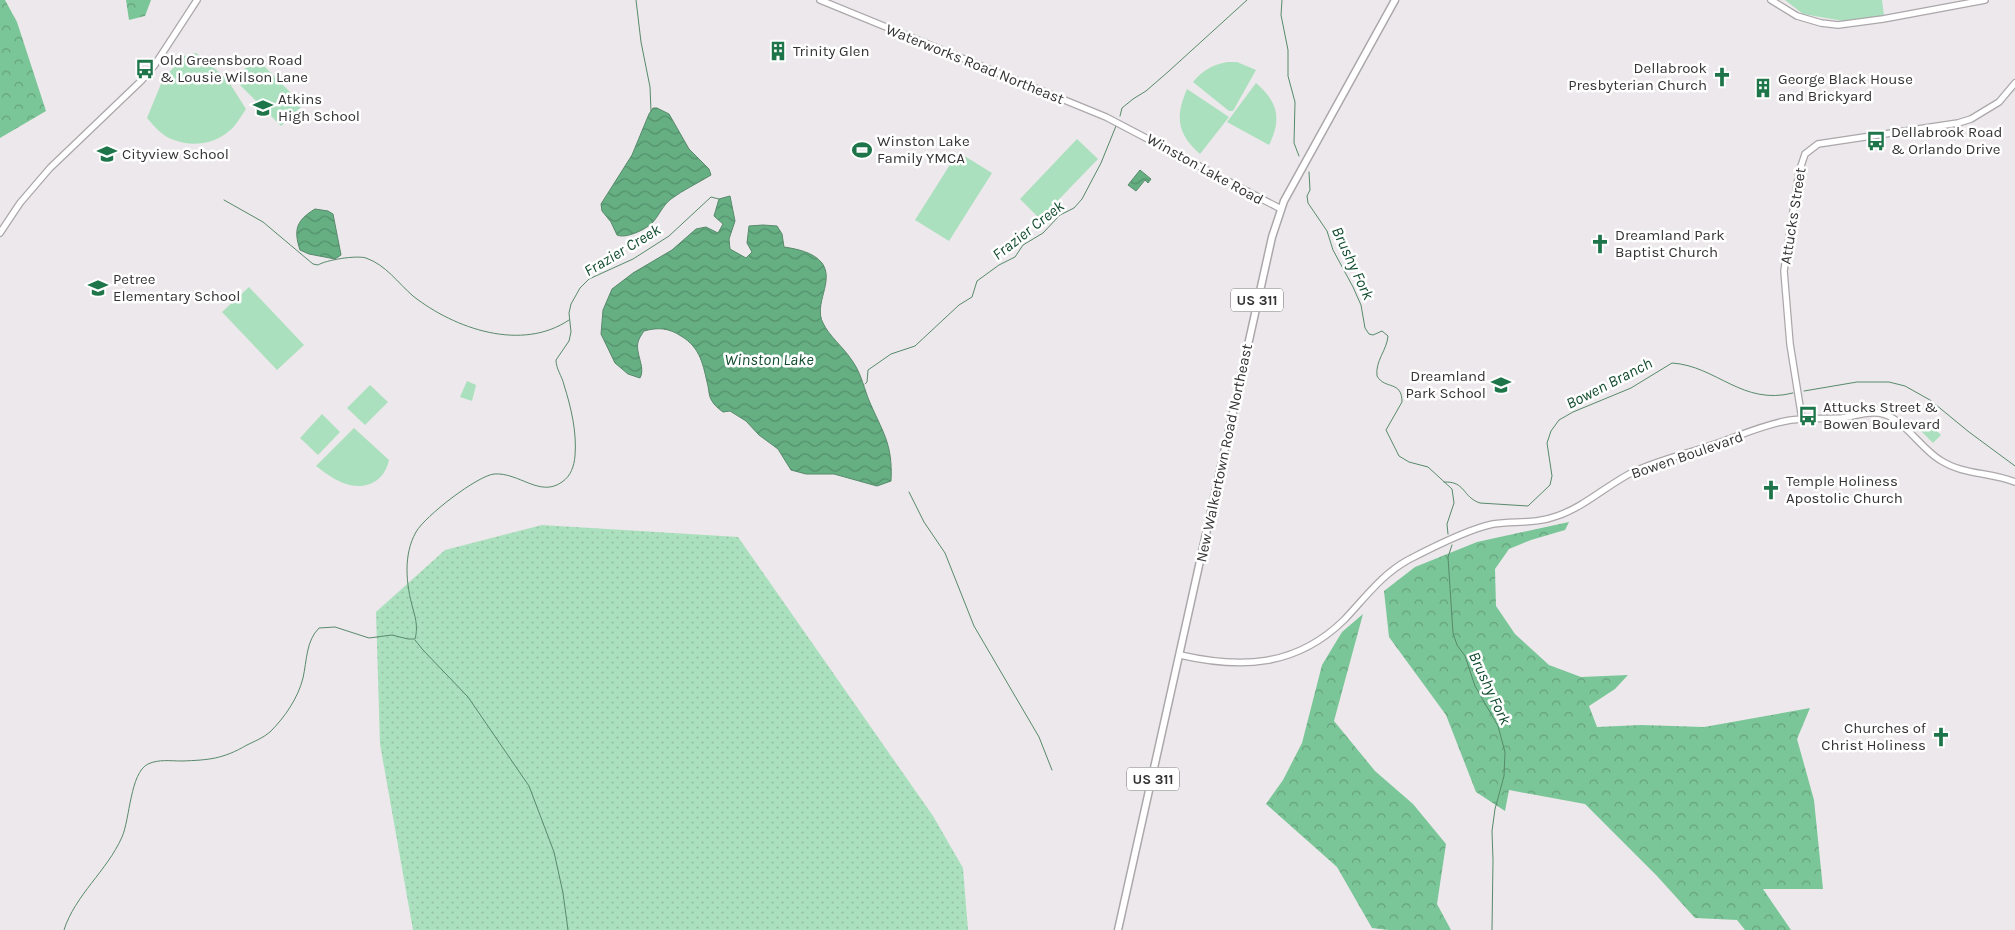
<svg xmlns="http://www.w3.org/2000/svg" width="2015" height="930" viewBox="0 0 2015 930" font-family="Karla,sans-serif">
<defs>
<pattern id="grass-dots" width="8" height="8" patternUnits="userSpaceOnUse" patternTransform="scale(1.25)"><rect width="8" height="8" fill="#abe0be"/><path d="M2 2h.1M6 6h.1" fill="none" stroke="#94c1a4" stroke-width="1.8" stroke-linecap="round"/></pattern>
<pattern id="forest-crowns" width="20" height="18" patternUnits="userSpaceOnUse" patternTransform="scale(1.25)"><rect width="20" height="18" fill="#7bc698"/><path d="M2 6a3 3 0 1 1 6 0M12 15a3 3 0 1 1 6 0" fill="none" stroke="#66a17d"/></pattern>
<pattern id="water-waves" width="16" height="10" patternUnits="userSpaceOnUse" patternTransform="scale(1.25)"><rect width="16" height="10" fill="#65af83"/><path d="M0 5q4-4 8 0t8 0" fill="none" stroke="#548f6c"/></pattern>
</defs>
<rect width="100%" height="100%" fill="#ede8eb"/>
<path fill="url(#grass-dots)" d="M 542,525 L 738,537 L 933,816 L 963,868 L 968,930 L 413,930 L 380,744 L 376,612 L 445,550 Z"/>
<path fill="url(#forest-crowns)" d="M 0,0 L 5,0 L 17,22 L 46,111 L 0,138 Z
M 126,0 L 151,0 L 145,16 L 129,20 Z
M 1569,522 L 1565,530 L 1531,540 L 1509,549 L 1495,569 L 1496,606 L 1515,634 L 1549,665 L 1581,677 L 1628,675 L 1615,689 L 1589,706 L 1597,727 L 1641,725 L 1704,727 L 1810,708 L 1797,739 L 1814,800 L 1823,889 L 1763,889 L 1791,930 L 1745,930 L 1737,920 L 1695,918 L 1657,876 L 1585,804 L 1509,790 L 1505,811 L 1476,792 L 1446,715 L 1389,637 L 1384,591 L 1415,567 L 1477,542 Z
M 1363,614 L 1334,721 L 1375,771 L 1413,804 L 1446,844 L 1437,904 L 1451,930 L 1389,930 L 1372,928 L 1337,867 L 1266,804 L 1283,780 L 1302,743 L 1322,665 L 1342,632 Z"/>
<path fill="#abe0be" d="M 1785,0 L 1882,0 L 1884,16 L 1849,22 L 1803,14 Z
M 196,53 L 227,79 L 246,109 C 241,116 236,126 229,131 C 215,144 192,147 174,140 C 163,137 154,126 147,118 L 163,79 L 184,56 Z
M 256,58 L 303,105 L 281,126 L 234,79 Z
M 1227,62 L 1237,62 L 1256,70 L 1233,111 L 1229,111 L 1193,82 C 1203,70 1212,65 1227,62 Z
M 1256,83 C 1278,102 1282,119 1269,145 L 1227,122 Z
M 1187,89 L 1229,117 L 1200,154 C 1177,134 1175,117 1187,89 Z
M 1077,139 L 1098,159 L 1040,219 L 1020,199 Z
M 958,152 L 992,173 L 949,241 L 915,220 Z
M 249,287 L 304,345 L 277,370 L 222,312 Z
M 467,381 L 476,385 L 472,401 L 460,397 Z
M 370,385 L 388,402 L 365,425 L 347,408 Z
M 322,414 L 340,432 L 318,455 L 300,438 Z
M 1926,420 L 1941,435 L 1933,443 L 1918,428 Z
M 354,428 L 389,460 C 384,483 364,491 343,483 C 333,479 324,472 316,466 Z"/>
<path fill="url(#water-waves)" stroke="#578a6b" d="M 653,108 L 657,108 L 669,114 L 689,149 L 709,169 L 711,175 C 698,183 683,190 671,199 C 662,206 659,216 652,223 C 645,230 625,239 617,235 L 611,222 L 602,211 L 601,204 L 632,155 L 649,114 Z
M 1140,170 L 1151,179 L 1148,183 L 1145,180 L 1136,191 L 1128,185 Z
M 730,196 L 735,221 L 729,239 L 730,249 L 746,258 L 752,252 L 747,243 L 749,226 L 763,225 L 777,226 L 782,234 L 784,247 C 797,249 813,252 822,263 C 835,281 813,304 823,323 C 829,336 843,347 851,359 C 860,371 863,384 868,398 C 882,432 893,442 891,481 L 877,486 L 834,474 L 806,474 L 791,470 L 778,449 L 759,435 L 746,421 L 730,411 L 723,412 C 719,409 714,405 712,401 C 709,397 709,391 708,386 C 703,365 701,348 681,336 C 669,328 658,327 644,331 C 642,334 639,338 638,342 C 635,353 646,368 640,378 L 628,374 L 615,363 L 601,334 L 603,310 L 612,289 L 633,273 L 672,250 L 696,229 L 706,227 L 718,233 L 723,224 L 714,216 L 719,199 Z
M 315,209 L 328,211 L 333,214 L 341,255 L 335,259 L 309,254 L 300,250 C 293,229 297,220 315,209 Z"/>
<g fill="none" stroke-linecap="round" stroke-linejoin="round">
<path stroke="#578a6b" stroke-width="1" d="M 636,0 L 641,42 L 650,87 L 651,111
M 1282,0 L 1281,15 L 1288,50 L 1288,76 L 1295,102 L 1294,143 L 1299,156
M 1120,116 L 1122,108 L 1133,99 L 1146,91 L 1169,71 L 1247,0
M 1309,172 L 1310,190 L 1307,196 L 1308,203 L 1327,231 L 1333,250 L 1353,287 L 1361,305 L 1365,328 L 1369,334 L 1373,335 L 1382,331 L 1388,336 C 1387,350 1375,361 1377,376 C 1385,390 1402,380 1402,402 L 1386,430 L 1399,456 L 1409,462 L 1428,467 L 1452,489 L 1454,503 L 1447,524 L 1448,534
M 224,200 L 263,222 L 313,264 L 318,265 C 326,260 356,255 366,258 C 386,265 398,283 413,296 C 455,329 522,352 569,320
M 865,384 L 867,382 L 868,370 L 891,354 L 915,346 L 959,305 L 972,297 L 977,281 L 999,265 L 1015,257 L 1023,245 L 1043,233 L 1060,215 L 1074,208 L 1082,199 L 1101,163 L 1116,126
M 1804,391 L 1857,382 L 1889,382 L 1905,386 L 1930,400 L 1969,432 L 2015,466
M 1444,482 C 1466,481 1462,497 1480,503 L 1528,506 L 1550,485 L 1552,476 L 1547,443 L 1551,431 L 1559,420 L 1573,412 L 1631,388 L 1672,363 C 1717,366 1742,406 1793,393
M 909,492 L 924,522 L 945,553 L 974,626 L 1039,737 L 1052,770
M 1452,545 L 1448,557 L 1453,633 L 1457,645 L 1465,656 L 1475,686 L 1498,726 L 1505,752 L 1504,776 L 1495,809 L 1492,831 L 1493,860 L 1492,930
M 415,639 C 418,629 416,619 413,609 C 406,584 403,555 416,532 C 425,516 477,476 494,474 C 519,472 540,498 562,482 C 571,476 574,466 575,456 C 577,432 571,407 564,385 C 562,376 556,369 556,360 L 569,341 L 571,332 L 569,313 L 571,304 L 580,288 L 589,279 L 633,259 L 669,236 L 711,197 L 719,199
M 415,640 L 423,650 L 468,697 L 529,786 L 554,852 L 563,893 L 568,930
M 64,930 C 75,895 107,871 122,837 C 130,819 130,773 148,764 C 159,759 170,761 182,761 C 209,760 223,759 247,745 C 255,741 263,738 270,732 C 285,717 298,698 303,678 C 307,660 306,641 319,628 L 335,627 L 369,638 L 392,635 L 408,639 L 414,639"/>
<defs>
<path id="secondary" d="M 820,0 L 1106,117 L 1281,209
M 1771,0 L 1797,16 L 1821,23 L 1838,25 L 1883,19 L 1985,0
M 0,233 L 20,203 L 50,168 L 142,80 L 154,66 L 197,0
M 1802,419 L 1790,344 L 1784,271 L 1799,172 L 1805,154 L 1818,144 L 1958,123 L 1971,119 L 1999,102 L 2015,83
M 1180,655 C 1241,669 1296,667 1344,620 C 1365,598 1381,575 1408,560 C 1431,548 1468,529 1493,524 C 1515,521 1536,524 1557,516 C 1584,507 1607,485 1633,472 C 1658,460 1686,454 1712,445 C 1737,437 1764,424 1791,420 C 1808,418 1825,419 1842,418 C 1854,416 1867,411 1879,413 C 1902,416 1920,448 1940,460 C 1963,475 1990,472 2015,482"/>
<path id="primary" d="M 1118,930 L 1272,237 L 1284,201 L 1395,0"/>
</defs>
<use href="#secondary" stroke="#aba7aa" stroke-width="8"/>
<use href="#primary" stroke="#aba7aa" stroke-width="9"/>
<use href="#secondary" stroke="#fff" stroke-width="5.5"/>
<use href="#primary" stroke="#fff" stroke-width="6"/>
</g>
<defs>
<symbol id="building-bare" viewBox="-9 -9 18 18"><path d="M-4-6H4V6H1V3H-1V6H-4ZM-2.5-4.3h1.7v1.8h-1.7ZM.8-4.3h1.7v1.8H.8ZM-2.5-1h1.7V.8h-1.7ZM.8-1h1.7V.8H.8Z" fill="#1d7549" stroke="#fff" stroke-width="2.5" paint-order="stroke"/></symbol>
<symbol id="bus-bare" viewBox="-9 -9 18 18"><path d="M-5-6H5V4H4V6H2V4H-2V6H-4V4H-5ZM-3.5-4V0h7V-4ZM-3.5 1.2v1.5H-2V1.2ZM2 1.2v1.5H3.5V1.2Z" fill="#1d7549" stroke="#fff" stroke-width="2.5" paint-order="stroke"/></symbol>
<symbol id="church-bare" viewBox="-9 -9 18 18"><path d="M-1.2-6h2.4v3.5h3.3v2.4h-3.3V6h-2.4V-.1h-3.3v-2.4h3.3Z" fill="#1d7549" stroke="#fff" stroke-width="2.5" paint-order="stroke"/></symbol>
<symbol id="school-bare" viewBox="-9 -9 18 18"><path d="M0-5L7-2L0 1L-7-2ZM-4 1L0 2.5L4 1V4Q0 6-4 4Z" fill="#1d7549" stroke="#fff" stroke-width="2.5" paint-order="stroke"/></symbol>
<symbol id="stadium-bare" viewBox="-9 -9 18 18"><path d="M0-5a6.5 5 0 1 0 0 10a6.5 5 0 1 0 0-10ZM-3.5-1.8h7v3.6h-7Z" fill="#1d7549" stroke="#fff" stroke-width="2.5" paint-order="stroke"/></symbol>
</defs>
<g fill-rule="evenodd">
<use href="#building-bare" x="764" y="37" width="28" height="28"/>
<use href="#bus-bare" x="131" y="55" width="28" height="28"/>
<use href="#church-bare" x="1708" y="63" width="28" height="28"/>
<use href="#building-bare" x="1749" y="74" width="28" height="28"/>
<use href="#school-bare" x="249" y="94" width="28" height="28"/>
<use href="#bus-bare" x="1862" y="127" width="28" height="28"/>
<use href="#stadium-bare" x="848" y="136" width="28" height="28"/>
<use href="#school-bare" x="93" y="140" width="28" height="28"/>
<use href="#church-bare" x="1586" y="230" width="28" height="28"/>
<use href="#school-bare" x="84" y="274" width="28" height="28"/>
<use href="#school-bare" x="1487" y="371" width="28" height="28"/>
<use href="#bus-bare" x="1794" y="402" width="28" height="28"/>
<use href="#church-bare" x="1757" y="476" width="28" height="28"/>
<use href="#church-bare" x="1927" y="723" width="28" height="28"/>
</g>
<g text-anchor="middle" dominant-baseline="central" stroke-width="5" stroke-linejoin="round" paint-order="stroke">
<g fill="#fff" stroke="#727071" stroke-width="1">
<rect x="1231" y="288.5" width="52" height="23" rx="4"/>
<rect x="1127" y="767.5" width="52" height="23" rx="4"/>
</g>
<g font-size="14" font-weight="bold" fill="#353334">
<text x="1257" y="300">US 311</text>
<text x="1153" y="779">US 311</text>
</g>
<g font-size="15" fill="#353334" stroke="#fff" text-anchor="start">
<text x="793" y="51">Trinity Glen</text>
<text x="160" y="60">Old Greensboro Road<tspan x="160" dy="17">&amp; Lousie Wilson Lane</tspan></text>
<text x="1707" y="68" text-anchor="end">Dellabrook<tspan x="1707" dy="17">Presbyterian Church</tspan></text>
<text x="1778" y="79">George Black House<tspan x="1778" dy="17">and Brickyard</tspan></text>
<text x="278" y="99">Atkins<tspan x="278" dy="17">High School</tspan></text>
<text x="1891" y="132">Dellabrook Road<tspan x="1891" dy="17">&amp; Orlando Drive</tspan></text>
<text x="877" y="141">Winston Lake<tspan x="877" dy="17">Family YMCA</tspan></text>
<text x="122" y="154">Cityview School</text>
<text x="1615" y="235">Dreamland Park<tspan x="1615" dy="17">Baptist Church</tspan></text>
<text x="113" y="279">Petree<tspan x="113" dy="17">Elementary School</tspan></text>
<text x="1486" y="376" text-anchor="end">Dreamland<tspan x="1486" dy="17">Park School</tspan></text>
<text x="1823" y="407">Attucks Street &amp;<tspan x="1823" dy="17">Bowen Boulevard</tspan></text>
<text x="1786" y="481">Temple Holiness<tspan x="1786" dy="17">Apostolic Church</tspan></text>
<text x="1926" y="728" text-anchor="end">Churches of<tspan x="1926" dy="17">Christ Holiness</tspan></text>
</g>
<g font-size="15" fill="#353334" stroke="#fff">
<text transform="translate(975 64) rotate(22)">Waterworks Road Northeast</text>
<text transform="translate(1205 169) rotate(29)">Winston Lake Road</text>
<text transform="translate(1793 216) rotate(-81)">Attucks Street</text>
<text transform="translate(1224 453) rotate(-78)">New Walkertown Road Northeast</text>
<text transform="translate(1687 455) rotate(-19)">Bowen Boulevard</text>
</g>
<g font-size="16" font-style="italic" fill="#124c2e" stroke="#fff">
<text transform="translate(1028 230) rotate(-38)">Frazier Creek</text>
<text transform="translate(622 250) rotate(-31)">Frazier Creek</text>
<text transform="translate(1353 263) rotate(65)">Brushy Fork</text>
<text x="769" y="359">Winston Lake</text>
<text transform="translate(1609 383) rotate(-27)">Bowen Branch</text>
<text transform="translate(1490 688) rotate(65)">Brushy Fork</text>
</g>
</g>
</svg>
